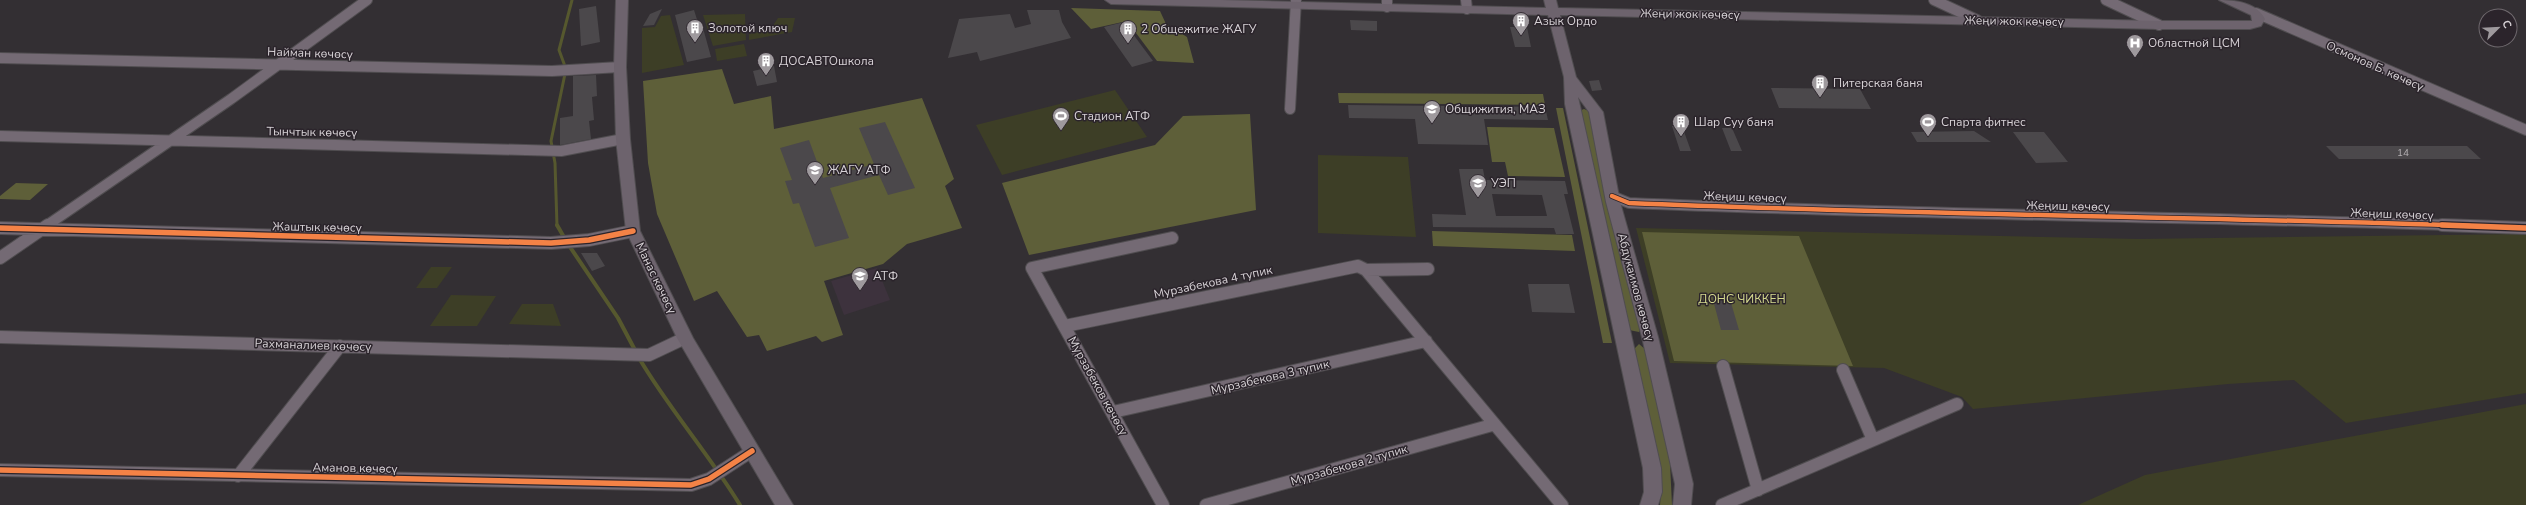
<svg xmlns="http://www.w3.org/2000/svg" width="2526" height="505" viewBox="0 0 2526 505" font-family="'Nunito Sans',sans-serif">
<rect width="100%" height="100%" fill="#332f33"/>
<path fill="#3d323d" d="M 877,268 L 890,300 L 844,315 L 831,281 Z"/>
<path fill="#3d3e26" d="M 745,14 L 746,40 L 713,46 L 703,15 Z
M 670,15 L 684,65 L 642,73 L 642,28 L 655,27 L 661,16 Z
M 778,18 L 795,18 L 792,32 L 749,40 L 749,34 L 770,30 Z
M 744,44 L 747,56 L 717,61 L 715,49 Z
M 1115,90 L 1147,137 L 1002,175 L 976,125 Z
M 1318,155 L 1408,157 L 1416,237 L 1318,233 Z
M 1636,228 L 2139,239 L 2526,234 L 2526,393 L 2346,423 L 2294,380 L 2228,384 L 1973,409 L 1962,397 L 1884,368 L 1670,363 Z
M 431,267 L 452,267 L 437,288 L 416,288 Z
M 451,295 L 496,296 L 477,326 L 430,326 Z
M 522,304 L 553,304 L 561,326 L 509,324 Z
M 2526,404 L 2526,505 L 2078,505 L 2145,475 Z"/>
<path fill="#5e5f39" d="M 1071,8 L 1160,11 L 1166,24 L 1187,37 L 1194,63 L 1157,61 L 1127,21 L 1091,29 Z
M 722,69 L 734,104 L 771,96 L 774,129 L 922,98 L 954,179 L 945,186 L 962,228 L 907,244 L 883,264 L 824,281 L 843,335 L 822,342 L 816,336 L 767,351 L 759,335 L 747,337 L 717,291 L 694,301 L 657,214 L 648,163 L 643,81 Z
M 1338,93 L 1543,94 L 1545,105 L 1339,103 Z
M 1556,108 L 1563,108 L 1612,343 L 1603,343 Z
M 1584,109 L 1589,111 L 1640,330 L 1639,332 L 1629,330 L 1579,111 Z
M 1250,114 L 1256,210 L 1029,255 L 1002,183 L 1155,145 L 1183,116 Z
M 1487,127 L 1554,128 L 1565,177 L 1508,176 L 1505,162 L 1492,162 Z
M 16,183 L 48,184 L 30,200 L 0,199 L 0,196 Z
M 1432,231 L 1572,235 L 1575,251 L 1433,246 Z
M 1642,232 L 1799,236 L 1853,366 L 1674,361 Z
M 1639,344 L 1646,350 L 1670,463 L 1672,505 L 1660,505 L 1661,490 L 1634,349 Z"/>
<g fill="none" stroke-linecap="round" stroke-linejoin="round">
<path stroke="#56582e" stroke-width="3" d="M 557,226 L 555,163 L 551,141 L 566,69 L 559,50 L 572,0"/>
<path stroke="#56582e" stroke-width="4" d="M 557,225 L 565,239
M 568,244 L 618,318 L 636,352
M 639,358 C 669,409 709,454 740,505"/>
</g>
<path fill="#4b484b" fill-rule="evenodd" d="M 596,6 L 600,42 L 581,46 L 579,9 Z
M 662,9 L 654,25 L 643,26 L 650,14 Z
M 694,10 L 700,29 L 703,28 L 711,57 L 687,62 L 675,15 Z
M 1027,10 L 1059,10 L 1062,22 L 1071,38 L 980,61 L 977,52 L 948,58 L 959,19 L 1010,14 L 1015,28 L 1031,24 Z
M 1350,20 L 1377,21 L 1377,31 L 1351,30 Z
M 1124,22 L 1153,61 L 1132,67 L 1104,27 Z
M 1510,27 L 1527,27 L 1531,47 L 1515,47 Z
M 774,66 L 777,82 L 757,86 L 753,71 Z
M 596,75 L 597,96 L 592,97 L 594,120 L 589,121 L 591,139 L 560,145 L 560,118 L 573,116 L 573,76 Z
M 1599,80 L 1602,90 L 1592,91 L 1589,81 Z
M 1771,88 L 1860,89 L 1871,109 L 1779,108 Z
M 1348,105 L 1545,107 L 1548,120 L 1484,119 L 1488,145 L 1418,144 L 1415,119 L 1349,118 Z
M 885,122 L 915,188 L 888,195 L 879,175 L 830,188 L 849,238 L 815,247 L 799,203 L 793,204 L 785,181 L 792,180 L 780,148 L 809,140 L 823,178 L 874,164 L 859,128 Z
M 1672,126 L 1682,126 L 1691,151 L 1680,151 Z
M 1722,128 L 1732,128 L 1742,151 L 1731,151 Z
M 1974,131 L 1991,142 L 1917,142 L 1911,132 Z
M 2013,132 L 2044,132 L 2068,162 L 2036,163 Z
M 2326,146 L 2467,146 L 2481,159 L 2339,159 Z
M 1459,169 L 1483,169 L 1485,180 L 1565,181 L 1568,194 L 1564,194 L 1574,234 L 1556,234 L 1554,228 L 1433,227 L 1432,214 L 1466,215 ZM 1492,194 L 1542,195 L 1547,216 L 1496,216 Z
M 581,253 L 597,253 L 605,266 L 592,271 Z
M 1528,284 L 1569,284 L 1575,313 L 1532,312 Z
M 1712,296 L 1729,296 L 1739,330 L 1721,330 Z"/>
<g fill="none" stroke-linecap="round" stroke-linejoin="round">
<defs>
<path id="street-far1" d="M 1387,0 L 1387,7
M 1466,0 L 1467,9
M 1934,0 L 1977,20
M 2106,0 L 2159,25
M 2256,13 L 2526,130
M 0,58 L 552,71 L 620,67
M 1290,109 L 1296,0
M 0,136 L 561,151 L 623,139
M 1612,196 L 1629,203 C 1909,215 2190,216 2470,226
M 46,226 L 231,99 L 367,0"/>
<path id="street" d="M 2442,225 L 2526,228
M 0,228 L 551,243 L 589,240 L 633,231
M 0,258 L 48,225
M 1366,270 L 1428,269
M 1065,326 L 1358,266 L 1366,270 L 1562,505
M 0,337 L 649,355 L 685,338
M 1723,366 L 1758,490
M 1843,370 L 1873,440
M 1113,412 L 1426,341
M 0,470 L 691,485 L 709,479 L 752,451
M 238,476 L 340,346
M 1163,505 L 1032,268 L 1172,238
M 1206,505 L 1492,425
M 1722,505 L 1957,404"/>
<path id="secondary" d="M 616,0 L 628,0 L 626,67 L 630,139 L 640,231 L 693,338 L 793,505 L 775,505 L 677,338 L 626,231 L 616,139 L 614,67 Z
M 1105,0 L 1221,0 L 1546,8 L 1544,0 L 1556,0 L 1558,8 L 2159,21 L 2252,21 L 2251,15 L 2219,0 C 2236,0 2257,3 2265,19 L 2261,26 L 2250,29 L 2159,29 L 1560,15 L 1576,77 L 1603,112 L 1620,202 L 1658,337 L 1693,484 L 1691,505 L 1673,505 L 1675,484 L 1642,337 L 1606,202 L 1589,112 L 1578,97 L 1661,468 L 1662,492 L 1658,505 L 1640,505 L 1644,492 L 1643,468 L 1565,104 L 1564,77 L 1548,15 L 1111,4 Z"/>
</defs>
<use href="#street-far1" stroke="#504d50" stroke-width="12"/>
<use href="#street" stroke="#504d50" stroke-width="14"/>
<use href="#secondary" stroke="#504d50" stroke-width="2"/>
<use href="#street-far1" stroke="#746a74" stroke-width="10"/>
<use href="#street" stroke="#746a74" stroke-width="12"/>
<use href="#secondary" fill="#6d636d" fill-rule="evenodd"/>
<defs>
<path id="cycleway-far1" d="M 1612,196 L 1629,203 C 1909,215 2190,216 2470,226"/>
<path id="cycleway" d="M 2442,225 L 2526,228
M 0,228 L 551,243 L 589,240 L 633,231
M 0,470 L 691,485 L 709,479 L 752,451"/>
</defs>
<use href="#cycleway-far1" stroke="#2b242b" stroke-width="6"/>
<use href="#cycleway" stroke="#2b242b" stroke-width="8"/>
<use href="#cycleway-far1" stroke="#f48246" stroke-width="4.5"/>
<use href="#cycleway" stroke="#f48246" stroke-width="5.5"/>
</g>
<defs>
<symbol id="building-pin" viewBox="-11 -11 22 30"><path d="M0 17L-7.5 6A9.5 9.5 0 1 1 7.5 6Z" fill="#9e999d" stroke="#2b242b"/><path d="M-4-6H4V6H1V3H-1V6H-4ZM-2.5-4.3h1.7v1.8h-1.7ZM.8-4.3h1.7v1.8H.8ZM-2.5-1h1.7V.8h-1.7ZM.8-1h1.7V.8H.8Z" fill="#fff"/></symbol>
<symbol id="hospital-pin" viewBox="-11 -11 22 30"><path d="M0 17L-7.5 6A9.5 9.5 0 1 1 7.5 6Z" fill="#9e999d" stroke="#2b242b"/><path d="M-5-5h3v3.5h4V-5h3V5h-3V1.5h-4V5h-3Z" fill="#fff"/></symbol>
<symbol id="university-pin" viewBox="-11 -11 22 30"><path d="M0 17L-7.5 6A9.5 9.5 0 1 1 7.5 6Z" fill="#9e999d" stroke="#2b242b"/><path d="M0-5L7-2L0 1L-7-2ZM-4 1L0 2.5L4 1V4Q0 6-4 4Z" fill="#fff"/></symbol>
<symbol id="stadium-pin" viewBox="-11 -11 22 30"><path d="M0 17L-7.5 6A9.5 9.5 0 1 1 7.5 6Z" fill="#9e999d" stroke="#2b242b"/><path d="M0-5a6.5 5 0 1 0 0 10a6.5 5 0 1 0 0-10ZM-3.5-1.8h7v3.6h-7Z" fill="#fff"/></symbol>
</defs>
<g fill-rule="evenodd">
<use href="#building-pin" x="1511" y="11" width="20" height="27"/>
<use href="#building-pin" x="685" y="18" width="20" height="27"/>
<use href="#building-pin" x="1118" y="19" width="20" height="27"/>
<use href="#hospital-pin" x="2125" y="33" width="20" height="27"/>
<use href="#building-pin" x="756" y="51" width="20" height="27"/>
<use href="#building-pin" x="1810" y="73" width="20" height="27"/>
<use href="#university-pin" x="1422" y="99" width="20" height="27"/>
<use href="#stadium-pin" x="1051" y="106" width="20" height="27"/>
<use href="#building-pin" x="1671" y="112" width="20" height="27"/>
<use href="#stadium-pin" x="1918" y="112" width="20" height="27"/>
<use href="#university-pin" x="805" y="160" width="20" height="27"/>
<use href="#university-pin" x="1468" y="173" width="20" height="27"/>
<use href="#university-pin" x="850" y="266" width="20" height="27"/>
</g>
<g text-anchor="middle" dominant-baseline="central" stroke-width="3" stroke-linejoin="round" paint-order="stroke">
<g font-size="10" fill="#b4b0b3">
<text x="2403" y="153">14</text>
</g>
<g font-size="12" fill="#d7d2d6" stroke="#2b242b">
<text transform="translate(1690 14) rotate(1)">Жеңи жок көчөсү</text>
<text transform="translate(2014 21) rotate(1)">Жеңи жок көчөсү</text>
<text transform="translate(310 53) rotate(2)">Найман көчөсү</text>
<text transform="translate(2375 66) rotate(24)">Осмонов Б. көчөсү</text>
<text transform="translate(312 132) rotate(1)">Тынчтык көчөсү</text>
<text transform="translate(1745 197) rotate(2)">Жеңиш көчөсү</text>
<text transform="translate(2068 206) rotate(1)">Жеңиш көчөсү</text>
<text transform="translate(2392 214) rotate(2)">Жеңиш көчөсү</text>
<text transform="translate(317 227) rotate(1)">Жаштык көчөсү</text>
<text transform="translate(656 278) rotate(64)">Манас көчөсү</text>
<text transform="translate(1213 282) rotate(-12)">Мурзабекова 4 тупик</text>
<text transform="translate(1636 287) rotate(75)">Абдукаимов көчөсү</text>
<text transform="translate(313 345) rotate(2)">Рахманалиев көчөсү</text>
<text transform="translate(1270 377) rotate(-13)">Мурзабекова 3 тупик</text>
<text transform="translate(1098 386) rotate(61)">Мурзабеков көчөсү</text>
<text transform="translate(1349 465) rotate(-16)">Мурзабекова 2 тупик</text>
<text transform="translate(355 468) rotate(1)">Аманов көчөсү</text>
</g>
<g font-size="12" fill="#d7d2d6" stroke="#2b242b" text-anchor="start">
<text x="1534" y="21">Азык Ордо</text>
<text x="708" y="28">Золотой ключ</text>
<text x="1141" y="29">2 Общежитие ЖАГУ</text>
<text x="2148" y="43">Областной ЦСМ</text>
<text x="779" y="61">ДОСАВТОшкола</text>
<text x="1833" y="83">Питерская баня</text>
<text x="1445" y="109">Общижития, МАЗ</text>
<text x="1074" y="116">Стадион АТФ</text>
<text x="1694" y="122">Шар Суу баня</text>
<text x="1941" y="122">Спарта фитнес</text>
<text x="828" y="170">ЖАГУ АТФ</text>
<text x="1491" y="183">УЭП</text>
<text x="873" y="276">АТФ</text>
</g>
<g font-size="12" fill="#d5da8f" stroke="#2b242b">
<text x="1742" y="299">ДОНС ЧИККЕН</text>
</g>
</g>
<g transform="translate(2498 28) rotate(66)"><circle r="19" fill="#2b242b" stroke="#706a6f"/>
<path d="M0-3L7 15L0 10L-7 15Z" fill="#9e999d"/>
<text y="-6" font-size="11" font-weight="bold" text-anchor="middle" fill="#d7d2d6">С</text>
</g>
</svg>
